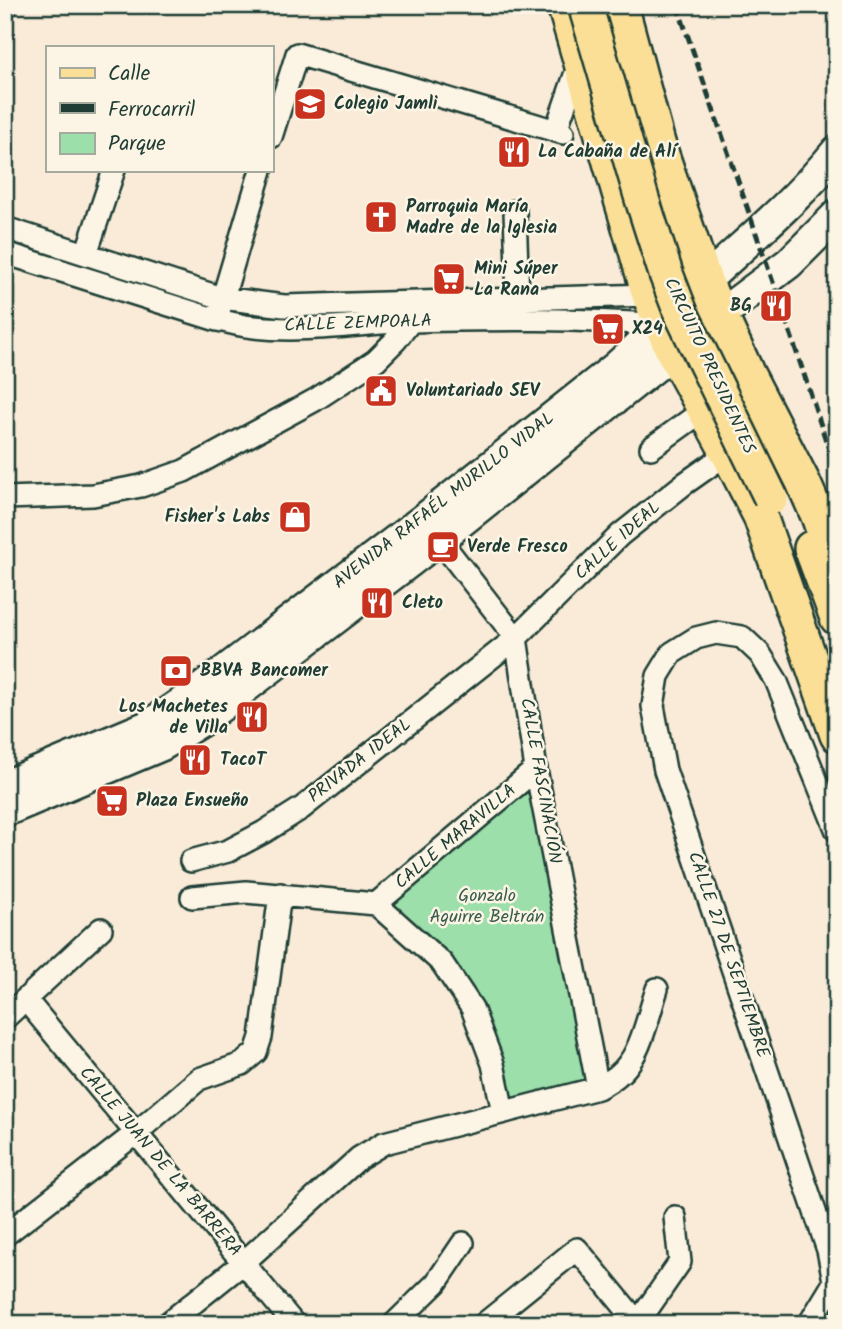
<svg xmlns="http://www.w3.org/2000/svg" width="842" height="1329" viewBox="0 0 842 1329" font-family="Kalam,sans-serif">
<rect width="100%" height="100%" fill="#f9ebd7"/>
<filter id="ink" filterUnits="userSpaceOnUse"><feTurbulence type="fractalNoise" baseFrequency=".0143" numOctaves="2"/><feDisplacementMap in="SourceGraphic" scale="14" xChannelSelector="R" yChannelSelector="G"/><feConvolveMatrix kernelMatrix="1 2 1 2 8 2 1 2 1" color-interpolation-filters="sRGB"/></filter>
<g filter="url(#ink)">
<path fill="#9cdfaa" stroke="#5e8e6f" stroke-width="2" d="M 536,769 L 598,1088 L 503,1112 L 472,1008 L 376,904 Z"/>
<g fill="none" stroke-linecap="round" stroke-linejoin="round">
<defs>
<path id="street" d="M 5,7 L 6,5
M 556,130 L 580,61
M 271,137 L 297,54 L 563,133
M 515,211 L 518,298
M 5,228 L 222,298 L 284,306 L 649,295
M 5,253 L 217,320 C 229,322 241,326 254,327 C 307,333 361,323 414,321 C 497,319 579,318 661,325
M 86,254 L 114,170
M 219,311 L 261,170
M 651,448 L 704,410
M 5,498 L 93,495 L 141,486 L 184,471 L 315,400 L 376,360 L 396,340 L 411,321 L 410,314
M 439,539 L 516,638 L 536,769 L 598,1088
M 837,831 L 776,680 L 760,654 L 742,637 L 716,633 L 696,638 L 672,653 L 658,676 L 653,706 L 665,770 L 828,1250 L 837,1296
M 191,861 L 228,851 L 264,832 L 302,808 L 516,638 L 620,535 L 684,484 L 728,453
M 192,897 L 246,892 L 376,904
M 376,904 L 442,963 L 472,1008 L 493,1064 L 503,1112
M 376,904 L 536,769
M 26,1000 L 294,1324
M 5,1018 L 101,929
M 5,1235 L 136,1133 L 199,1079 L 242,1064 L 256,1052 L 261,1037 L 280,894
M 167,1324 L 243,1263 L 359,1158 L 384,1143 L 598,1088 C 610,1081 621,1075 629,1063 C 642,1046 650,1010 657,989
M 394,1324 L 436,1283 L 463,1243
M 484,1324 L 577,1249 L 637,1322
M 637,1324 L 680,1262 L 675,1217
M 809,1324 L 834,1283"/>
<path id="secondary" d="M 5,786 L 148,726 L 192,696 L 423,520 L 615,368 C 647,340 676,308 707,279 C 752,237 799,198 837,151
M 5,811 L 162,745 L 204,719 L 439,539 L 721,314 L 789,263 L 837,215"/>
<path id="primary" d="M 564,5 L 649,295 L 673,352 L 728,453 L 760,516 L 837,735
M 621,5 L 658,143 L 705,281 L 748,375 L 803,482 L 818,516 L 837,569
M 811,548 L 837,618"/>
</defs>
<use href="#street" stroke="#1f3d34" stroke-width="26"/>
<use href="#secondary" stroke="#1f3d34" stroke-width="35"/>
<use href="#primary" stroke="#1f3d34" stroke-width="38"/>
<use href="#street" stroke="#fcf5e5" stroke-width="21"/>
<use href="#secondary" stroke="#fcf5e5" stroke-width="30"/>
<use href="#primary" stroke="#fbdf96" stroke-width="33"/>
<path stroke="#1f3d34" stroke-width="5" stroke-dasharray="10 5" stroke-linecap="butt" d="M 677,5 L 783,311 L 837,474"/>
<defs>
<path id="primary-bridge" d="M 585,5 L 642,199 L 666,274 L 681,313 L 771,498"/>
</defs>
<use href="#primary-bridge" stroke="#1f3d34" stroke-width="38" stroke-linecap="butt"/>
<use href="#primary-bridge" stroke="#fbdf96" stroke-width="33"/>
</g>
</g>
<defs>
<symbol id="school-square" viewBox="-11 -11 22 22"><rect x="-9" y="-9" width="18" height="18" rx="4" fill="#c8321e" stroke="#fcf5e5"/><path d="M0-5L7-2L0 1L-7-2ZM-4 1L0 2.5L4 1V4Q0 6-4 4Z" fill="#fff"/></symbol>
<symbol id="restaurant-square" viewBox="-11 -11 22 22"><rect x="-9" y="-9" width="18" height="18" rx="4" fill="#c8321e" stroke="#fcf5e5"/><path d="M-5-6h1v4h1v-4h1v4h1v-4h1v5L-1.5 .5V6h-2V.5L-5-1ZM5-6V6H3V1.5H1.5Q1.5-4 5-6Z" fill="#fff"/></symbol>
<symbol id="church-square" viewBox="-11 -11 22 22"><rect x="-9" y="-9" width="18" height="18" rx="4" fill="#c8321e" stroke="#fcf5e5"/><path d="M-1.2-6h2.4v3.5h3.3v2.4h-3.3V6h-2.4V-.1h-3.3v-2.4h3.3Z" fill="#fff"/></symbol>
<symbol id="supermarket-square" viewBox="-11 -11 22 22"><rect x="-9" y="-9" width="18" height="18" rx="4" fill="#c8321e" stroke="#fcf5e5"/><path d="M-6-5.5h2.5l.6 2H6L4.5 2H-2.5L-4.4-4H-6ZM-1.5 3.2a1.3 1.3 0 1 0 .1 0ZM3 3.2a1.3 1.3 0 1 0 .1 0Z" fill="#fff"/></symbol>
<symbol id="civic-square" viewBox="-11 -11 22 22"><rect x="-9" y="-9" width="18" height="18" rx="4" fill="#c8321e" stroke="#fcf5e5"/><path d="M-.6-6.5H3V-4.5H.6V-3L4-1V1h2V6H-6V1h2V-1L-.6-3ZM-1.2 2.5V6h2.4V2.5Z" fill="#fff"/></symbol>
<symbol id="shop-square" viewBox="-11 -11 22 22"><rect x="-9" y="-9" width="18" height="18" rx="4" fill="#c8321e" stroke="#fcf5e5"/><path d="M-5-2.5h2.3a2.7 3.5 0 0 1 5.4 0H5L5.5 6h-11ZM-1.5-2.5h3a1.5 2.3 0 0 0-3 0Z" fill="#fff"/></symbol>
<symbol id="cafe-square" viewBox="-11 -11 22 22"><rect x="-9" y="-9" width="18" height="18" rx="4" fill="#c8321e" stroke="#fcf5e5"/><path d="M-5.5-4.5H6V0H3Q3 3.5 0 3.5H-2.5Q-5.5 3.5-5.5 0ZM3-3.2v2h1.7v-2ZM-6 4.5H4V6H-6Z" fill="#fff"/></symbol>
<symbol id="bank-square" viewBox="-11 -11 22 22"><rect x="-9" y="-9" width="18" height="18" rx="4" fill="#c8321e" stroke="#fcf5e5"/><path d="M-6-4H6V4H-6ZM0-2.3a2.3 2.3 0 1 0 0 4.6a2.3 2.3 0 1 0 0-4.6Z" fill="#fff"/></symbol>
</defs>
<g fill-rule="evenodd">
<use href="#school-square" x="291" y="85" width="38" height="38"/>
<use href="#restaurant-square" x="495" y="133" width="38" height="38"/>
<use href="#church-square" x="362" y="198" width="38" height="38"/>
<use href="#supermarket-square" x="430" y="260" width="38" height="38"/>
<use href="#restaurant-square" x="757" y="287" width="38" height="38"/>
<use href="#supermarket-square" x="589" y="310" width="38" height="38"/>
<use href="#civic-square" x="362" y="372" width="38" height="38"/>
<use href="#shop-square" x="276" y="498" width="38" height="38"/>
<use href="#cafe-square" x="424" y="528" width="38" height="38"/>
<use href="#restaurant-square" x="358" y="584" width="38" height="38"/>
<use href="#bank-square" x="157" y="652" width="38" height="38"/>
<use href="#restaurant-square" x="233" y="698" width="38" height="38"/>
<use href="#restaurant-square" x="176" y="741" width="38" height="38"/>
<use href="#supermarket-square" x="93" y="782" width="38" height="38"/>
</g>
<g text-anchor="middle" dominant-baseline="central" stroke-width="5" stroke-linejoin="round" paint-order="stroke">
<g font-size="18" font-weight="bold" fill="#1f3d34" stroke="#fcf5e5" text-anchor="start">
<text x="334" y="104">Colegio Jamli</text>
<text x="538" y="152">La Cabaña de Alí</text>
<text x="406" y="207">Parroquia María<tspan x="406" dy="21">Madre de la Iglesia</tspan></text>
<text x="474" y="269">Mini Súper<tspan x="474" dy="21">La Rana</tspan></text>
<text x="752" y="306" text-anchor="end">BG</text>
<text x="632" y="329">X24</text>
<text x="406" y="391">Voluntariado SEV</text>
<text x="270" y="517" text-anchor="end">Fisher's Labs</text>
<text x="467" y="547">Verde Fresco</text>
<text x="402" y="603">Cleto</text>
<text x="200" y="671">BBVA Bancomer</text>
<text x="228" y="707" text-anchor="end">Los Machetes<tspan x="228" dy="21">de Villa</tspan></text>
<text x="220" y="760">TacoT</text>
<text x="136" y="801">Plaza Ensueño</text>
</g>
<g font-size="18" fill="#1f3d34" stroke="#fcf5e5">
<text transform="translate(358 324) rotate(-2)">CALLE ZEMPOALA</text>
<text transform="translate(709 366) rotate(65)">CIRCUITO PRESIDENTES</text>
<text transform="translate(444 501) rotate(-38)">AVENIDA RAFAÉL MURILLO VIDAL</text>
<text transform="translate(618 541) rotate(-42)">CALLE IDEAL</text>
<text transform="translate(360 761) rotate(-38)">PRIVADA IDEAL</text>
<text transform="translate(540 781) rotate(80)">CALLE FASCINACIÓN</text>
<text transform="translate(456 837) rotate(-40)">CALLE MARAVILLA</text>
<text transform="translate(728 955) rotate(71)">CALLE 27 DE SEPTIEMBRE</text>
<text transform="translate(160 1162) rotate(50)">CALLE JUAN DE LA BARRERA</text>
</g>
<g font-size="18" fill="#385d4c" stroke="#fcf5e5">
<text x="487" y="896">Gonzalo<tspan x="487" dy="21">Aguirre Beltrán</tspan></text>
</g>
</g>
<rect width="842" height="1329" fill="none" stroke="#fcf5e5" stroke-width="28"/>
<rect x="14" y="14" width="814" height="1301" fill="none" stroke="#1f3d34" stroke-width="2.5" filter="url(#ink)"/>
<rect x="46" y="46" width="228" height="126" fill="#fcf5e5" stroke="#a4ab9e" stroke-width="2"/>
<rect x="60" y="68" width="35" height="10" fill="#fbdf96" stroke="#a4ab9e" stroke-width="2"/>
<text x="108" y="80" font-size="21" fill="#1f3d34">Calle</text>
<rect x="60" y="103" width="35" height="10" fill="#1f3d34" stroke="#a4ab9e" stroke-width="2"/>
<text x="108" y="116" font-size="21" fill="#1f3d34">Ferrocarril</text>
<rect x="60" y="133" width="35" height="21" fill="#9cdfaa" stroke="#a4ab9e" stroke-width="2"/>
<text x="108" y="150" font-size="21" fill="#1f3d34">Parque</text>
</svg>
